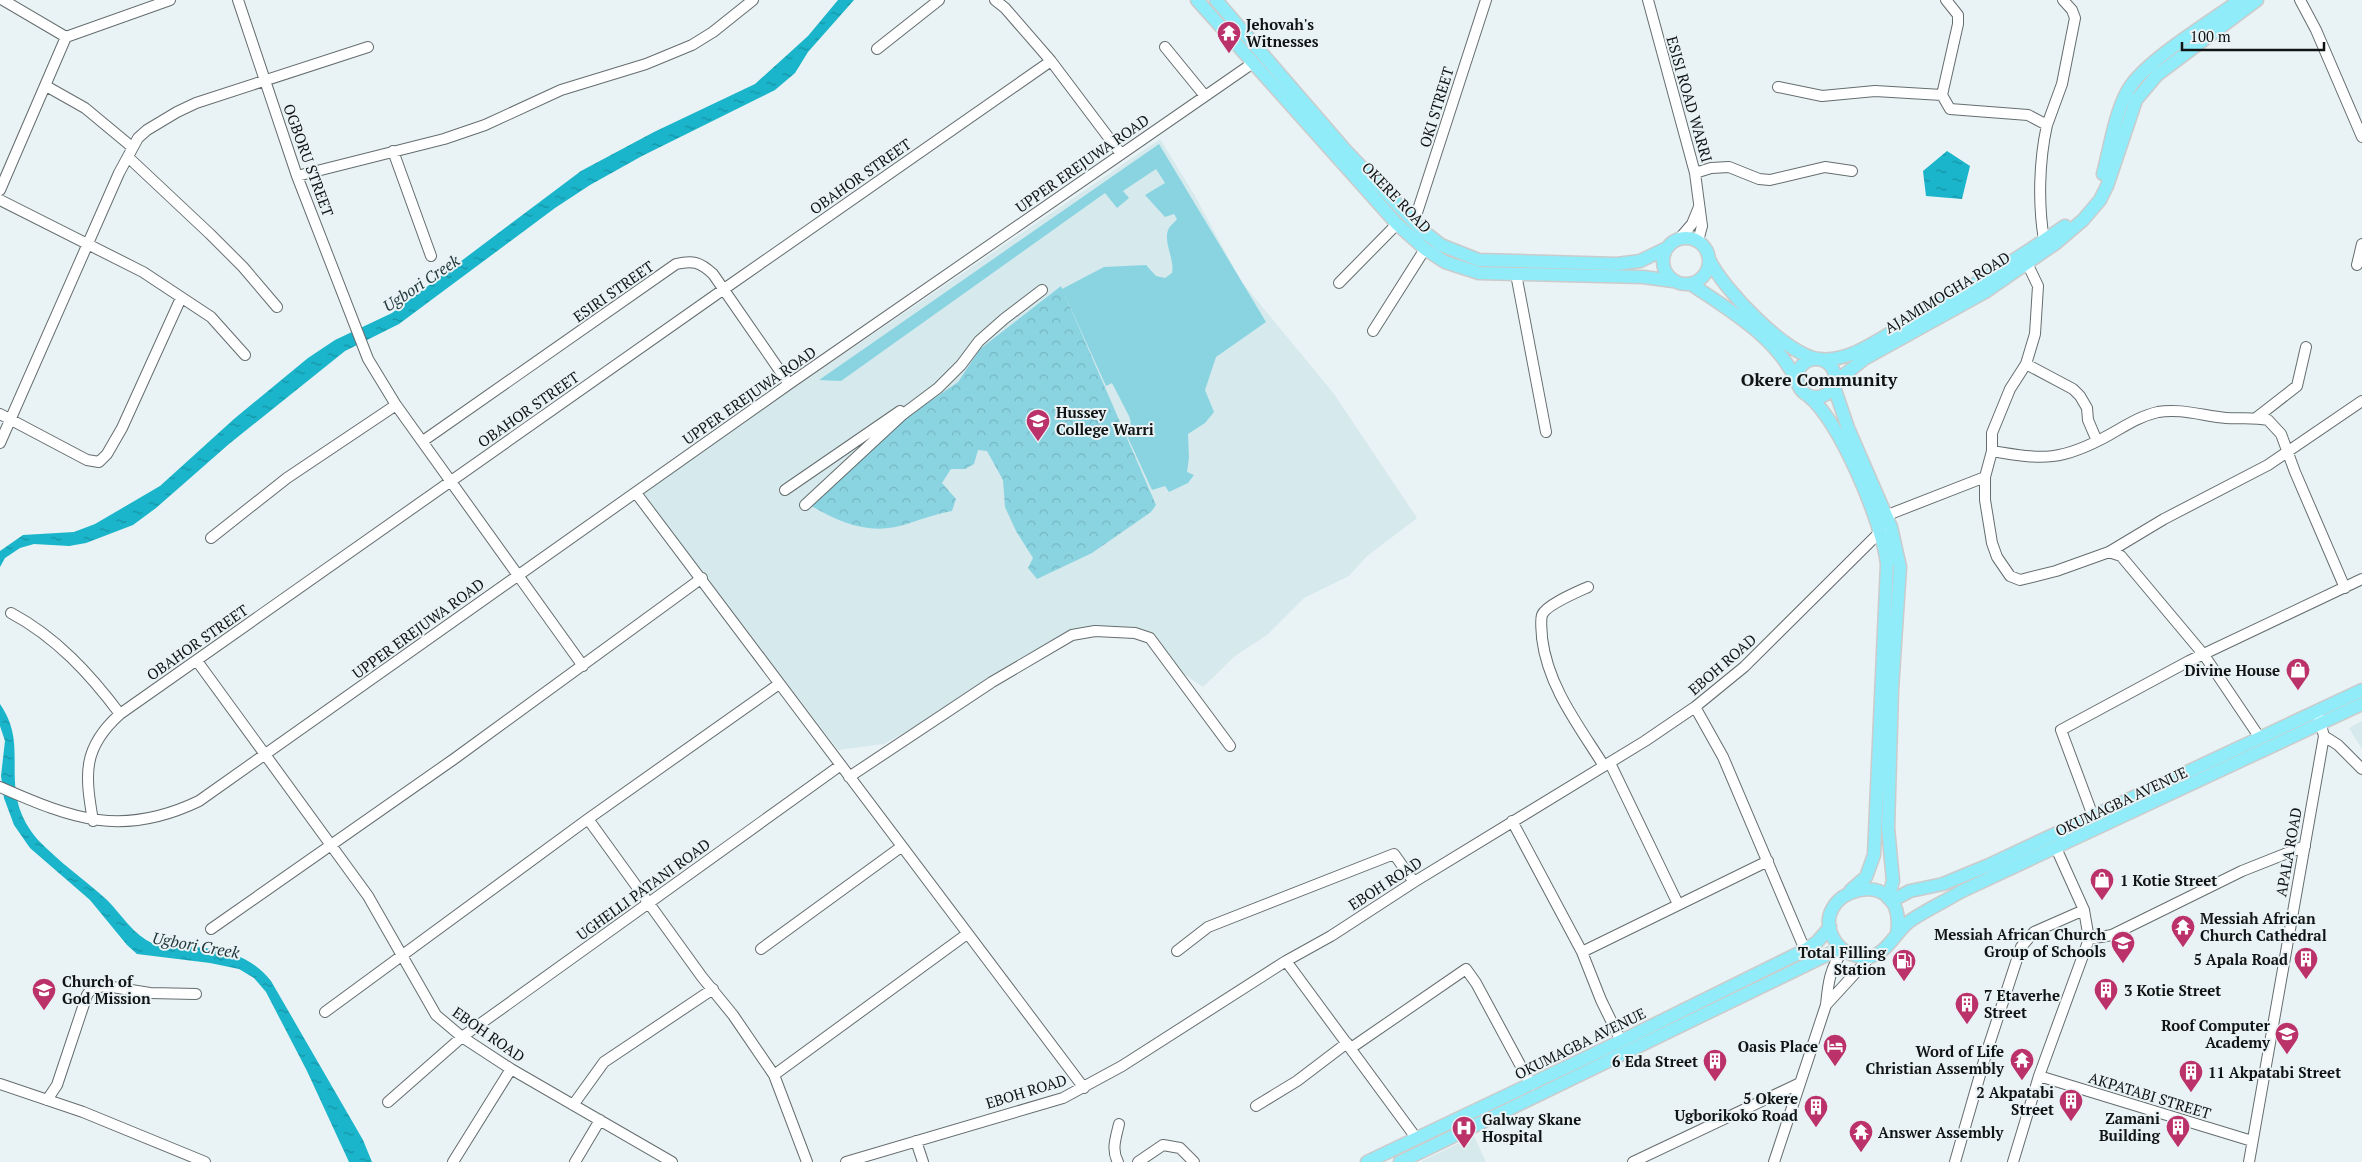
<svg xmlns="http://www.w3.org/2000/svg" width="2362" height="1162" viewBox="0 0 2362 1162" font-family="'PT Serif',serif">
<defs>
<pattern id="forest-crowns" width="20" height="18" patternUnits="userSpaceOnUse" patternTransform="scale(1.25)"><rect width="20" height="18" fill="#8ad4e2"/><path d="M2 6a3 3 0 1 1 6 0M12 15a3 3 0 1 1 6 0" fill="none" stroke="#76b5c1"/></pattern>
<pattern id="water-ripples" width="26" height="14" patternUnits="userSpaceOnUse" patternTransform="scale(1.25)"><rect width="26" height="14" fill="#1ab5cb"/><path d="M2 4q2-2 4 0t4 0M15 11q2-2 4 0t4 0" fill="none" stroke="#1692a4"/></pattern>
</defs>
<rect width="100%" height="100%" fill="#e9f2f4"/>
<path fill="#d6e9ec" d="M 1160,139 L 1195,196 L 1241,281 L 1334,394 L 1417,518 L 1366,557 L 1349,576 L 1304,598 L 1267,635 L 1235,656 L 1203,687 L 1181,672 L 1154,633 L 1093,629 L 884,744 L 838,750 L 641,492 Z
M 2362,721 L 2362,749 L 2349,728 Z
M 1474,1136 L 1486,1162 L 1420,1162 Z"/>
<path fill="#8ad4e2" d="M 1159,144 L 1266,322 L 1216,357 L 1205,390 L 1214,412 L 1205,423 L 1188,434 L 1189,458 L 1187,472 L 1194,475 L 1188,483 L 1169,492 L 1165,486 L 1152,490 L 1123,427 L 1131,422 L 1129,416 L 1112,383 L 1106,386 L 1062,289 L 1104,267 L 1146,265 L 1156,276 L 1165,278 L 1172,273 C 1175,259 1162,241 1169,228 C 1171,225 1175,222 1177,219 L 1174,214 L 1165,217 L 1145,195 L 1165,183 L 1156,169 L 1123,191 L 1129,198 L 1117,208 L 1105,193 L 841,381 L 819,380 Z"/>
<path fill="url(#forest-crowns)" d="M 1061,286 L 1156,505 L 1151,512 L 1092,553 L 1037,579 L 1028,568 L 1033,558 L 1016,531 L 1005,507 L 1003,480 L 987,451 L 978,450 L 974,464 L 965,469 L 951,469 L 942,483 L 956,499 L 952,511 C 936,514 922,519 907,524 C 870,536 840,523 808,504 L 903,420 L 958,382 L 980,349 Z"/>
<path fill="url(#water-ripples)" d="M 838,0 L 854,0 L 808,52 L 795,73 L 775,90 L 642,156 L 590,185 L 555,208 L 399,324 L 345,351 L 229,444 L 156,508 L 133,525 L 86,543 L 69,546 L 34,544 L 20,548 L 5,558 L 0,567 L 0,551 L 23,535 L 74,532 L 95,524 L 160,486 L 234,419 L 308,358 L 335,340 L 392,313 L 581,171 L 654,132 L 755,84 L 808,36 Z
M 1947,151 L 1970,166 L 1962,199 L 1926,196 L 1923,171 Z
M 0,704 C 24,739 9,766 18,803 C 21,816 29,830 38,840 C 59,862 85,880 107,900 C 123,916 132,934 154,944 C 197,948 242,944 271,981 L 363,1140 L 372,1162 L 349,1162 L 307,1071 L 266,992 L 254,978 L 239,969 L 210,963 L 137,954 L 127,945 L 90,900 L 30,848 L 14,825 L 4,798 L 1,776 L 5,741 L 0,726 Z"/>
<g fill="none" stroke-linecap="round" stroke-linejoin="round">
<defs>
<path id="minor" d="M 3,0 L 66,37
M 238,0 L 297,176 L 368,359 L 396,405 L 583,666
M 995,0 L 1005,8 L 1051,61 L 1121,154
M 1648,0 L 1695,173 L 1702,226 L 1698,241
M 1946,0 L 1958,15 L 1958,24 L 1942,95 L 1950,109 L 2028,115 L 2047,125 C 2039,161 2038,204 2044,240
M 2300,0 L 2316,30 L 2362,137
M 1165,47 L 1205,96
M 877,49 L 939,0
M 46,86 L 85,108 L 132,147
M 1778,87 L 1822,96 L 1875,91 L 1942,95
M 2047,125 L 2062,84 L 2075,18 L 2072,10 L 2063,0
M 393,151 L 431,256
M 128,157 L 210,234 L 243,267 L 277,307
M 1695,173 L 1711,168 L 1729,167 L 1759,179 L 1770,180 L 1825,167 L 1852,171
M 297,176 L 444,139 L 485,125 L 561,90 L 646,64 L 692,45 L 713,32 L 753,0
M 0,190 L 66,37 L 170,0
M 0,200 L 143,272 L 211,317 L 245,355
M 1414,222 L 1486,0
M 1679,239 L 1692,224 L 1699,207
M 2027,263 L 2038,286 L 2035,334 L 2026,364 L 2010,389 L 1992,433 L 1992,451 L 1985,477 L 1985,500 L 1992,543 L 1997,557 L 2010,576 L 2020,580 L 2056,571 L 2109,552 L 2164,519 L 2268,465 L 2362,401
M 2357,265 L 2362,244
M 1516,274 L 1546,432
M 1339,283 L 1397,224
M 1373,331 L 1425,249
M 2026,364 L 2073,389 L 2080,396 L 2087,408 L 2088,420 L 2097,441
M 0,414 L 87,460 L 99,462 L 107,454 L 122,428 L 181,298
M 2256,418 L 2297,386 L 2306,347
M 423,441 L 676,264 C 693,260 700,262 713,274 L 789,384
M 0,443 L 119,173 L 138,138 L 147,130 L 177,112 L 196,103 L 368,47
M 1992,451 C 2044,460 2062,461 2109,435 C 2125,426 2140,416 2158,412 C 2180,408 2204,416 2226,418 C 2240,419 2254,417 2268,420 L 2281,434 L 2295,472 L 2345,588
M 785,490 L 900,411
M 636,493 L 1084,1088
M 805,505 L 902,415 L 938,388 L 961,365 L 979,341 L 1004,319 L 1042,290
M 1885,516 L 1985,477
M 211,538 L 287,478 L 396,405
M 2109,552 L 2121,556 L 2204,655 L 2260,738
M 1588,587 C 1577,592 1546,605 1542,615 C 1540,622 1542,631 1542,638 C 1548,687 1579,726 1604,766
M 11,613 C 56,637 90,674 120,714
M 197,661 L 368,896 L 436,1015 L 462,1037 L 511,1069 L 672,1162
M 1695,707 L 1723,757 L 1805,950
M 2324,736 L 2338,745 L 2362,769
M 1610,763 L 1678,904
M 849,777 L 992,682 L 1072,635 L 1095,631 L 1135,633 L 1150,638 L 1230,746
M 0,787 C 73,819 122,838 199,801 L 789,384 L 1253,63
M 2093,816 L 2061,730 L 2189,661 L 2362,579
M 588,819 L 702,977 L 733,1015 L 774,1075 L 807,1162
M 93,821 C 85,774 82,748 120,714 L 724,289 L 1051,61
M 1512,821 L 1582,952 L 1601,1000 L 1621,1041
M 211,929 L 454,759 L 702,578
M 2089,939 L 2112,935 L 2242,871 L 2305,846
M 761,949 L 901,847
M 1177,951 L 1208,927 L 1394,854 L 1414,882
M 1582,952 L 1768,861
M 1286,961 L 1417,1139
M 1826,1005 L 1870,957
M 325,1012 L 588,819 L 779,684
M 1351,1048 L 1466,969 L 1476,983 L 1531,1085
M 774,1075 L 967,934
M 2039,1076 L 2252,1141
M 0,1084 L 83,1112 L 205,1162
M 47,1100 L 57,1085 L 87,995 L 92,988 L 106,986 L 150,993 L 196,994
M 388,1102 L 462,1037 L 841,765
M 573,1105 L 604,1062 L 713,989
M 1256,1106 L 1297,1081 L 1347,1043
M 916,1141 L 923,1162
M 453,1162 L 511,1069
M 575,1162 L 600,1120
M 846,1162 L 1063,1098 L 1122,1066 L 1286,961 L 1331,936 L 1414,882 L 1645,741 L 1695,707 L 1744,667 L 1881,531
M 1118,1162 C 1111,1150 1116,1137 1119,1124
M 1138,1162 L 1163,1145 L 1180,1148 L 1194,1162
M 1633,1162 L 1800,1083
M 1774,1162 L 1826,1005 C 1828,984 1830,966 1844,950
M 1955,1162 L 1986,1054 L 2021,947 L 2034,932 L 2084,910
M 2013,1162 L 2039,1076 L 2089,939 L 2084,910 L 2056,848
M 2249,1162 L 2324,736 L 2319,718"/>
<path id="major" d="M 1197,0 L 1397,224 L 1425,249 L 1445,262 L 1479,273 L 1643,277 L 1673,281
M 1216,0 L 1346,151 L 1423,231 L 1441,245 L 1479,260 L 1617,264 L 1640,261 L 1667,248
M 2103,174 C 2110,148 2116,105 2132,84 C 2153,56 2210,22 2240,0
M1663 261a23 23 0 1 1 46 0a23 23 0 1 1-46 0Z
M 1709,259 C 1722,288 1787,356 1819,359 C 1851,363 1883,336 1909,322 C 1963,292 2015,261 2065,226
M 1691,284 C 1730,311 1777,337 1797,382
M1797 378a19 19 0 1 1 38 0a19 19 0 1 1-38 0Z
M 1807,395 C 1839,418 1883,525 1887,564 L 1874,855 L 1866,877 L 1851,890
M 1888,898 L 1893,881 L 1888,828 L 1892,689 L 1900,567 L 1891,527 L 1848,428 L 1833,384 L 1864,359 L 1985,292 L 2056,243 L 2083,220 L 2100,200 L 2107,186 L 2136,100 L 2157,75 L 2257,0
M 1891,901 L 1910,891 L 1943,884 L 1989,865 L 2362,690
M 1897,933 C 1908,860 1803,890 1835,941 C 1840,949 1848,954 1857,956 C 1885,963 1892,934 1910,921 C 1926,910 1944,902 1960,892 L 2362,704
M 1367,1162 L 1621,1041 L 1805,950 L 1817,942 L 1830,927
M 1400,1162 L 1841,948"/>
</defs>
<use href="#minor" stroke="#656d6f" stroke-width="12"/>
<use href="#major" stroke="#cbcbcb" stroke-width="15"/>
<use href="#minor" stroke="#fff" stroke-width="10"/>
<use href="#major" stroke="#91ecfa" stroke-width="12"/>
</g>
<defs>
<symbol id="temple-pin" viewBox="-11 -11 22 30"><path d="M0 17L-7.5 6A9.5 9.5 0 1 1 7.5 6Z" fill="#bb316a" stroke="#e9f2f4"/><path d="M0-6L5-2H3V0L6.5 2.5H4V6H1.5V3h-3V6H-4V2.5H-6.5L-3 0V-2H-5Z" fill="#fff"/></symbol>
<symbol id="university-pin" viewBox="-11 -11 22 30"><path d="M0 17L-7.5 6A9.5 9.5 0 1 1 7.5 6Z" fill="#bb316a" stroke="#e9f2f4"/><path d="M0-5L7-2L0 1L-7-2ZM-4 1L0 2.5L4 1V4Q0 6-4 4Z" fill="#fff"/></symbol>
<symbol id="shop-pin" viewBox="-11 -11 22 30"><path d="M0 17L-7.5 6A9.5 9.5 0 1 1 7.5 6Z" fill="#bb316a" stroke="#e9f2f4"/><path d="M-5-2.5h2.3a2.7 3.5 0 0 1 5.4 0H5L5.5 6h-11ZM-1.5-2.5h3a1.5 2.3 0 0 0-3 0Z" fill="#fff"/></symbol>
<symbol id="school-pin" viewBox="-11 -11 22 30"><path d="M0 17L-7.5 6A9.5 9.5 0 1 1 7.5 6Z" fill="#bb316a" stroke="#e9f2f4"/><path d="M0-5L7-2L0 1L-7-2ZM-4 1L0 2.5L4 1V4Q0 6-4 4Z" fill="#fff"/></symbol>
<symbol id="building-pin" viewBox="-11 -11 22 30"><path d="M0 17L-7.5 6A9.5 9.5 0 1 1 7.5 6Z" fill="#bb316a" stroke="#e9f2f4"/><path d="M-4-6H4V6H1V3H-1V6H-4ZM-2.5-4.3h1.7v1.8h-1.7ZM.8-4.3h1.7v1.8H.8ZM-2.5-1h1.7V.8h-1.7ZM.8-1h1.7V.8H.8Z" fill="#fff"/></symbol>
<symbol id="fuel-pin" viewBox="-11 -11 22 30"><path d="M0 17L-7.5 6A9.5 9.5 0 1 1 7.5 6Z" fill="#bb316a" stroke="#e9f2f4"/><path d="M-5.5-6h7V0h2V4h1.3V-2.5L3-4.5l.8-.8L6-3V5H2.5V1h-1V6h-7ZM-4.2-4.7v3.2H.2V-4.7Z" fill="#fff"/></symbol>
<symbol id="hotel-pin" viewBox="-11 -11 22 30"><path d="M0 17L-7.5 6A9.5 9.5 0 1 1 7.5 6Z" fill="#bb316a" stroke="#e9f2f4"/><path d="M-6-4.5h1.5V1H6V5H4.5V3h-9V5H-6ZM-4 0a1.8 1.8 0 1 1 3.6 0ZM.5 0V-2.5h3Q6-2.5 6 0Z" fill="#fff"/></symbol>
<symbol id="hospital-pin" viewBox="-11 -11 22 30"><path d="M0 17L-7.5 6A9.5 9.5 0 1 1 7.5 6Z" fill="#bb316a" stroke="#e9f2f4"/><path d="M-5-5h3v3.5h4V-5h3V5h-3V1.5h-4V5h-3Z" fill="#fff"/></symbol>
</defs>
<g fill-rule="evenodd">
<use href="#temple-pin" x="1215" y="19" width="28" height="38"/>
<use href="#university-pin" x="1024" y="407" width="28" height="38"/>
<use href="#shop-pin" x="2284" y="656" width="28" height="38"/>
<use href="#shop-pin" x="2088" y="866" width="28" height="38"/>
<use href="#temple-pin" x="2169" y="913" width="28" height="38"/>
<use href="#school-pin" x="2109" y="929" width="28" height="38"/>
<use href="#building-pin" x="2292" y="945" width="28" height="38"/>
<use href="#fuel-pin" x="1890" y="947" width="28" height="38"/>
<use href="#school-pin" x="30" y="976" width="28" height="38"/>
<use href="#building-pin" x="2092" y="976" width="28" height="38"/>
<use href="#building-pin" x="1953" y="990" width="28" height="38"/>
<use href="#university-pin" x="2273" y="1020" width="28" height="38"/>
<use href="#hotel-pin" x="1821" y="1032" width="28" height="38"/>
<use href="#temple-pin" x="2008" y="1046" width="28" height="38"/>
<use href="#building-pin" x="1701" y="1047" width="28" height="38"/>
<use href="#building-pin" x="2177" y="1058" width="28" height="38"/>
<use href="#building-pin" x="2057" y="1087" width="28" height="38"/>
<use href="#building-pin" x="1802" y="1093" width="28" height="38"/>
<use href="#building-pin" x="2164" y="1113" width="28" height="38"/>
<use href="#hospital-pin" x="1450" y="1114" width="28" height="38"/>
<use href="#temple-pin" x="1847" y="1118" width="28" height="38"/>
</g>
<g text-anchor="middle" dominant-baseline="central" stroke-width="4" stroke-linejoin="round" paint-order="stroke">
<g font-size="15" font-weight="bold" fill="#111414" stroke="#e9f2f4" text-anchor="end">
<text x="1246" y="24" text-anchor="start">Jehovah's<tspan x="1246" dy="17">Witnesses</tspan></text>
<text x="1056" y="412" text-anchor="start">Hussey<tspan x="1056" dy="17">College Warri</tspan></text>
<text x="2280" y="670">Divine House</text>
<text x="2120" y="880" text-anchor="start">1 Kotie Street</text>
<text x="2200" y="918" text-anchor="start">Messiah African<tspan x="2200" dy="17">Church Cathedral</tspan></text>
<text x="2106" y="934">Messiah African Church<tspan x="2106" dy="17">Group of Schools</tspan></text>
<text x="1886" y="952">Total Filling<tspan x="1886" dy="17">Station</tspan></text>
<text x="2288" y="959">5 Apala Road</text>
<text x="62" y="981" text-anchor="start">Church of<tspan x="62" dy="17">God Mission</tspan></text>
<text x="2124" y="990" text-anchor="start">3 Kotie Street</text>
<text x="1984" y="995" text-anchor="start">7 Etaverhe<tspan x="1984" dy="17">Street</tspan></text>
<text x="2270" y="1025">Roof Computer<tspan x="2270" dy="17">Academy</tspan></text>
<text x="1818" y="1046">Oasis Place</text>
<text x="2004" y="1051">Word of Life<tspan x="2004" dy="17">Christian Assembly</tspan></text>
<text x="1698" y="1061">6 Eda Street</text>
<text x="2208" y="1072" text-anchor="start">11 Akpatabi Street</text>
<text x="2054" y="1092">2 Akpatabi<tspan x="2054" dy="17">Street</tspan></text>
<text x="1798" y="1098">5 Okere<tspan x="1798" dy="17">Ugborikoko Road</tspan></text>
<text x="2160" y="1118">Zamani<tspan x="2160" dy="17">Building</tspan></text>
<text x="1482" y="1119" text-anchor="start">Galway Skane<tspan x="1482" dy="17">Hospital</tspan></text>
<text x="1878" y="1132" text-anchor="start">Answer Assembly</text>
</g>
<g font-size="15" fill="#111414" stroke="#e9f2f4">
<text transform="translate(1690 99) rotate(74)">ESISI ROAD WARRI</text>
<text transform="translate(1436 107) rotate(-73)">OKI STREET</text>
<text transform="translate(309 160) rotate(70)">OGBORU STREET</text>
<text transform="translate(1082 163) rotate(-35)">UPPER EREJUWA ROAD</text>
<text transform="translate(860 176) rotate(-35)">OBAHOR STREET</text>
<text transform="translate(1397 197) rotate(46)">OKERE ROAD</text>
<text transform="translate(613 291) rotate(-35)">ESIRI STREET</text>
<text transform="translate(1947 292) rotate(-31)">AJAMIMOGHA ROAD</text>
<text transform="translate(749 395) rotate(-35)">UPPER EREJUWA ROAD</text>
<text transform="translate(528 409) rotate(-35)">OBAHOR STREET</text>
<text transform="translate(418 628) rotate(-36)">UPPER EREJUWA ROAD</text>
<text transform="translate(197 642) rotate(-35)">OBAHOR STREET</text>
<text transform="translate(1722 664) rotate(-41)">EBOH ROAD</text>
<text transform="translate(2121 801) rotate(-25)">OKUMAGBA AVENUE</text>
<text transform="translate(2288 852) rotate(-80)">APALA ROAD</text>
<text transform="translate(1385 883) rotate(-33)">EBOH ROAD</text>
<text transform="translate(643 889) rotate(-36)">UGHELLI PATANI ROAD</text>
<text transform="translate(489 1034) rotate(35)">EBOH ROAD</text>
<text transform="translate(1580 1043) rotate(-26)">OKUMAGBA AVENUE</text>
<text transform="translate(1026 1091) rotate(-17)">EBOH ROAD</text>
<text transform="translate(2150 1095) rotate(17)">AKPATABI STREET</text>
</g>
<g font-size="16" font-style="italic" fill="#22393d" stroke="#e9f2f4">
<text transform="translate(421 283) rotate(-34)">Ugbori Creek</text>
<text transform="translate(196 945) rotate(10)">Ugbori Creek</text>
</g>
<g font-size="18" font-weight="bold" fill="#111414" stroke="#e9f2f4">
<text x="1819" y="379">Okere Community</text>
</g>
</g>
<path d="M2182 42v8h142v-8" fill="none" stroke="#111414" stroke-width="2.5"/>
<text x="2190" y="42" font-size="15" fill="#111414" stroke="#e9f2f4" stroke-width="4" paint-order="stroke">100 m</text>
</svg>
